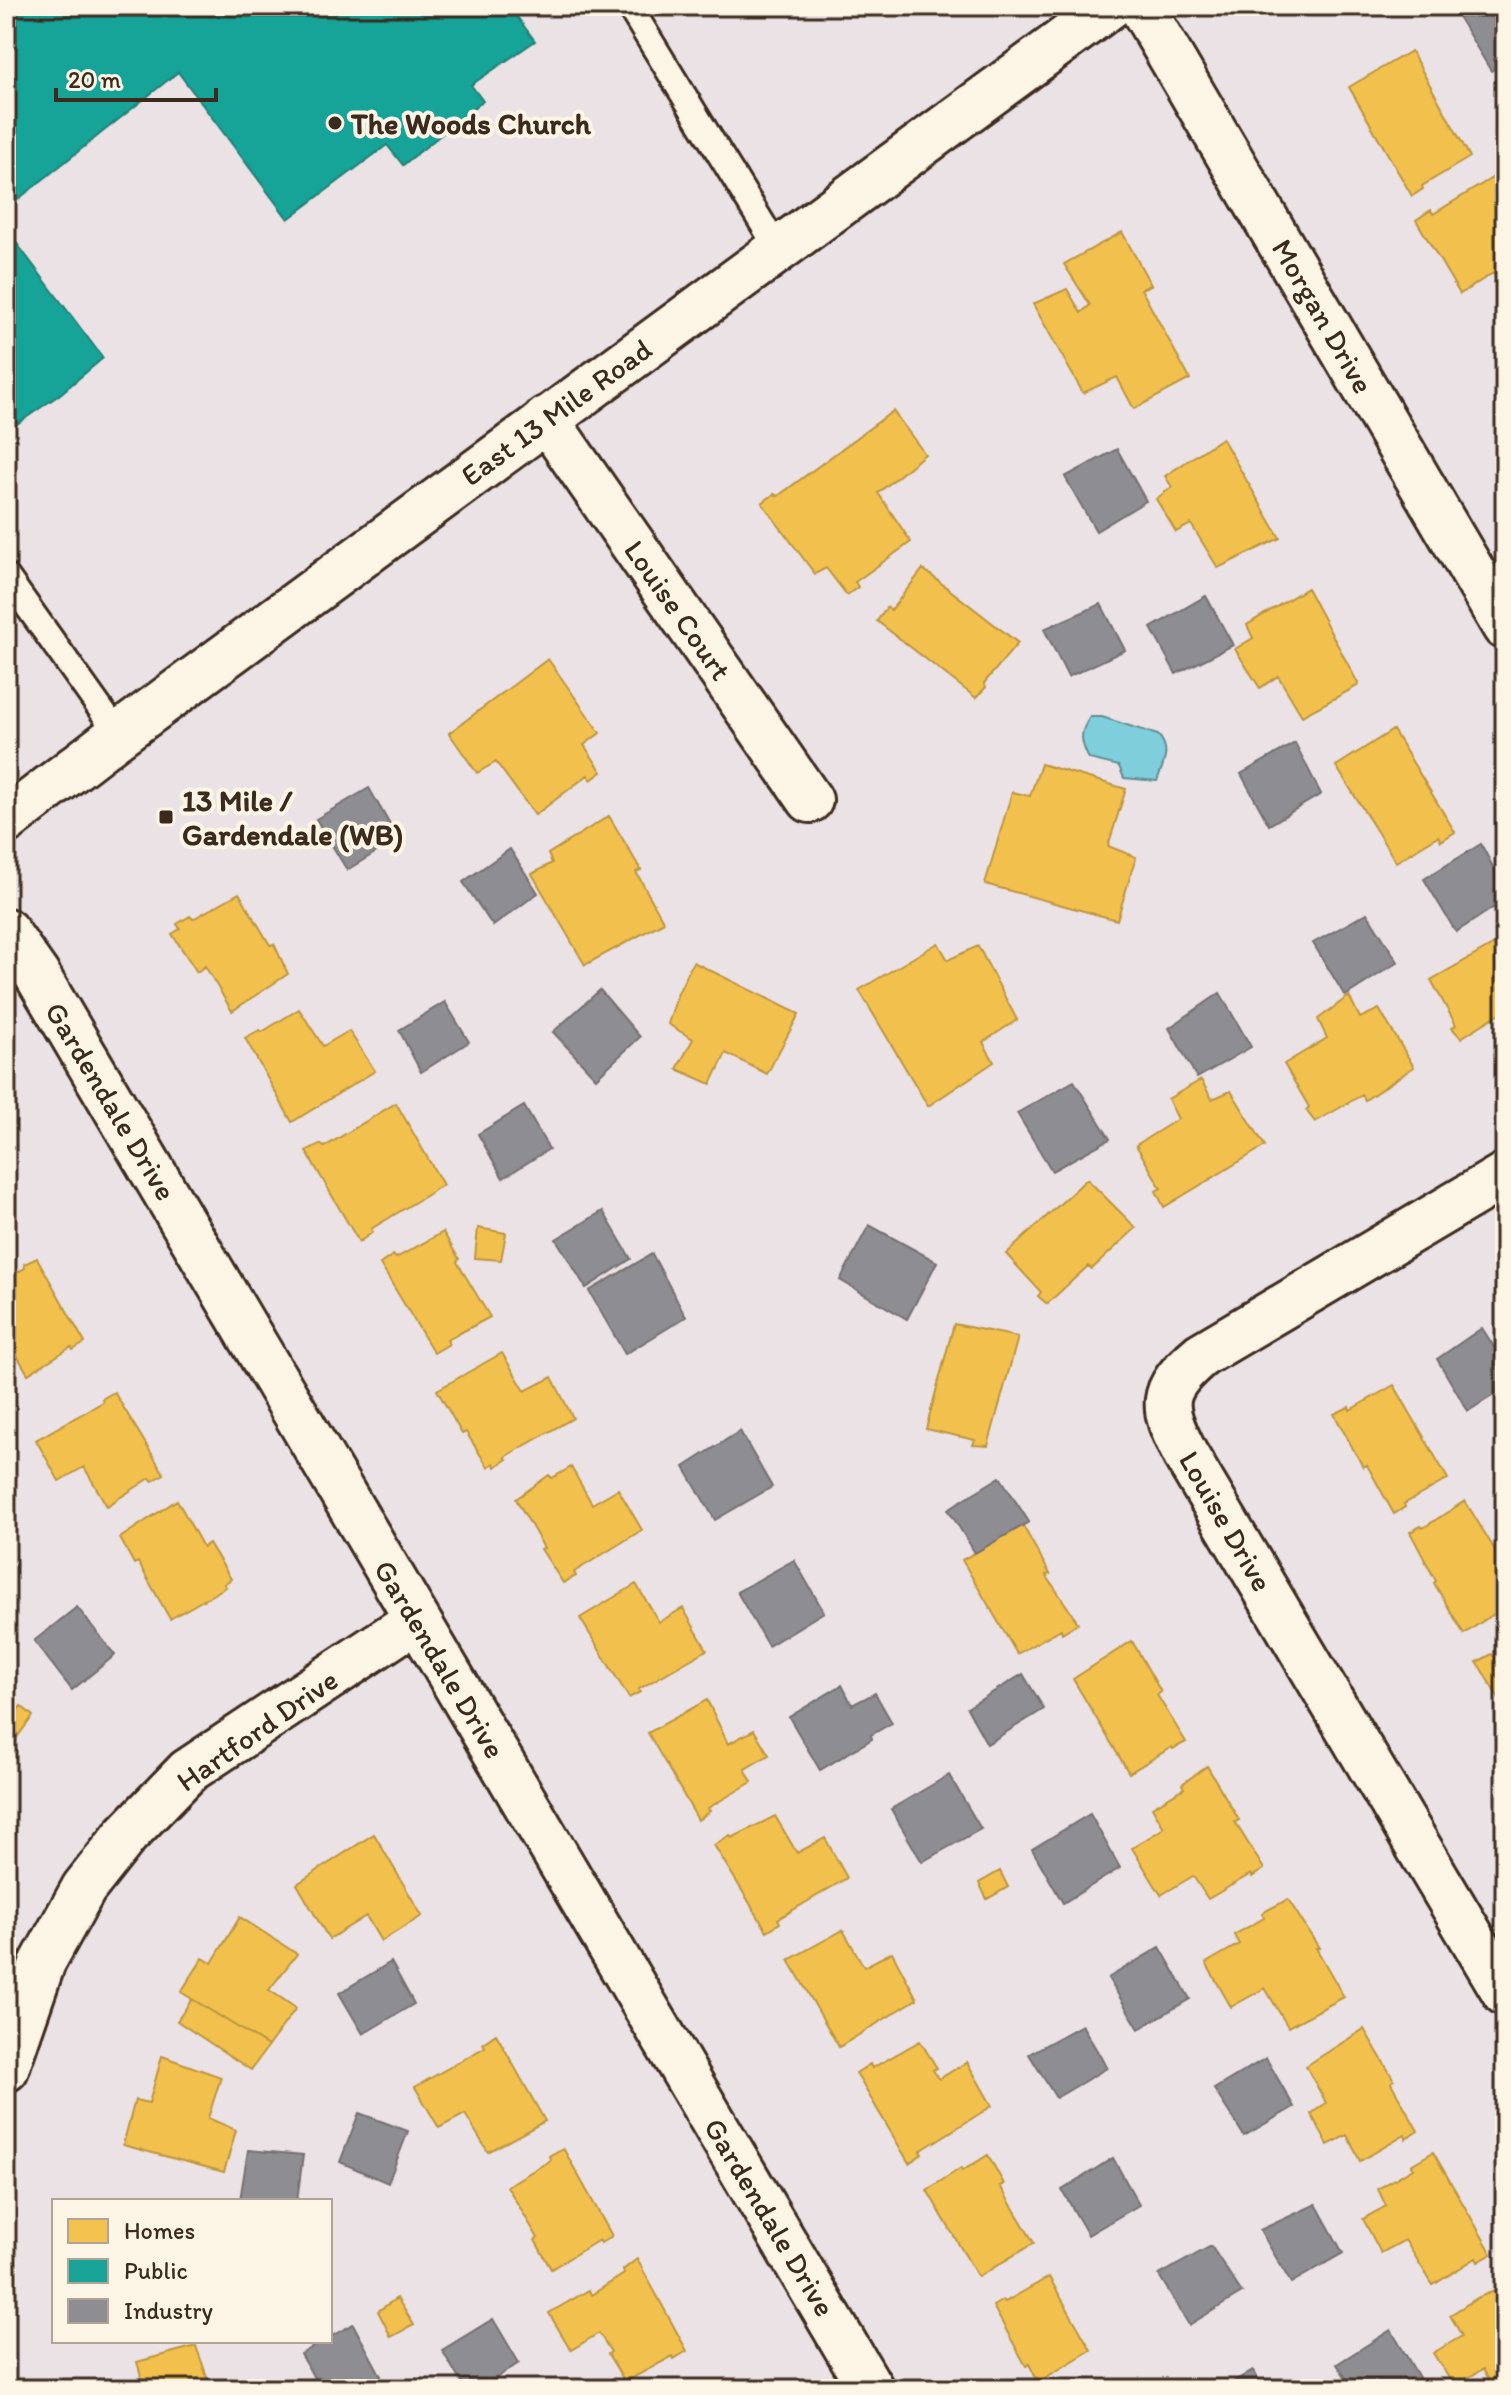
<svg xmlns="http://www.w3.org/2000/svg" width="1511" height="2395" viewBox="0 0 1511 2395" font-family="Itim,sans-serif">
<rect width="100%" height="100%" fill="#ebe2e6"/>
<filter id="ink" filterUnits="userSpaceOnUse"><feTurbulence type="fractalNoise" baseFrequency=".0125" numOctaves="2"/><feDisplacementMap in="SourceGraphic" scale="16" xChannelSelector="R" yChannelSelector="G"/><feConvolveMatrix kernelMatrix="1 2 1 2 8 2 1 2 1" color-interpolation-filters="sRGB"/></filter>
<g filter="url(#ink)">
<path fill="#7ecedb" stroke="#638c8f" stroke-width="2" d="M 1090,717 L 1102,717 L 1158,735 C 1172,750 1163,764 1157,781 L 1124,778 L 1119,766 L 1089,759 C 1080,741 1079,733 1090,717 Z"/>
<path fill="#f2c14e" stroke="#bb9440" stroke-width="2" d="M 1411,51 L 1470,157 L 1422,186 L 1423,189 L 1412,196 L 1349,87 Z
M 1505,170 L 1505,291 L 1493,273 L 1460,294 L 1416,220 L 1431,210 L 1433,214 Z
M 1122,232 L 1151,285 L 1141,289 L 1190,379 L 1134,409 L 1117,377 L 1083,393 L 1033,304 L 1067,289 L 1081,313 L 1090,305 L 1064,264 Z
M 893,411 L 925,454 L 878,493 L 911,542 L 855,582 L 858,587 L 847,595 L 826,568 L 815,574 L 762,503 L 774,494 L 778,496 Z
M 1222,438 L 1280,538 L 1218,568 L 1191,524 L 1176,532 L 1156,499 L 1172,487 L 1165,476 Z
M 923,569 L 1018,643 L 984,683 L 986,687 L 976,698 L 877,621 L 887,607 L 891,610 Z
M 1307,588 L 1359,685 L 1302,716 L 1278,676 L 1260,688 L 1235,649 L 1253,638 L 1247,625 Z
M 548,659 L 600,733 L 584,745 L 602,772 L 591,780 L 588,775 L 535,815 L 496,762 L 477,773 L 449,733 Z
M 1393,730 L 1455,832 L 1441,841 L 1438,836 L 1396,862 L 1336,766 Z
M 1041,764 L 1126,789 L 1108,846 L 1136,857 L 1117,920 L 985,884 L 1012,792 L 1030,796 Z
M 609,816 L 641,870 L 636,872 L 664,922 L 585,965 L 532,874 L 552,863 L 548,854 Z
M 239,893 L 270,945 L 274,944 L 288,974 L 232,1011 L 205,966 L 197,972 L 172,934 L 180,929 L 177,924 L 190,916 L 193,919 Z
M 1505,938 L 1505,1010 L 1461,1038 L 1452,1028 L 1456,1025 L 1431,980 Z
M 938,943 L 948,960 L 978,946 L 1017,1020 L 983,1042 L 994,1062 L 928,1106 L 859,990 Z
M 693,962 L 799,1014 L 767,1074 L 726,1053 L 711,1084 L 677,1069 L 693,1039 L 668,1024 L 678,993 Z
M 1349,996 L 1360,1018 L 1379,1009 L 1414,1067 L 1365,1100 L 1362,1095 L 1315,1122 L 1306,1110 L 1309,1107 L 1284,1064 L 1327,1038 L 1318,1019 Z
M 299,1009 L 323,1046 L 349,1031 L 375,1071 L 292,1122 L 245,1038 L 260,1030 L 262,1032 Z
M 1201,1080 L 1212,1099 L 1231,1091 L 1265,1146 L 1164,1207 L 1156,1191 L 1161,1188 L 1136,1145 L 1178,1119 L 1168,1099 Z
M 396,1103 L 443,1185 L 371,1229 L 373,1232 L 359,1242 L 306,1151 L 320,1144 L 324,1147 Z
M 1087,1179 L 1136,1228 L 1092,1269 L 1088,1266 L 1047,1304 L 1038,1296 L 1041,1292 L 1006,1254 Z
M 478,1228 L 506,1233 L 501,1260 L 475,1258 Z
M 443,1232 L 459,1259 L 457,1262 L 490,1317 L 447,1340 L 449,1344 L 434,1353 L 380,1264 L 393,1255 L 396,1258 Z
M 37,1258 L 85,1343 L 73,1350 L 71,1347 L 28,1374 L 6,1337 L 6,1279 L 25,1268 L 24,1264 Z
M 954,1324 L 1018,1337 L 988,1446 L 973,1445 L 975,1440 L 926,1429 Z
M 502,1353 L 525,1391 L 552,1377 L 573,1418 L 505,1457 L 507,1459 L 495,1467 L 494,1463 L 488,1467 L 466,1432 L 462,1434 L 437,1390 Z
M 1394,1385 L 1448,1479 L 1404,1504 L 1405,1507 L 1394,1514 L 1367,1465 L 1363,1467 L 1334,1414 L 1349,1407 L 1350,1410 Z
M 114,1392 L 164,1474 L 153,1481 L 150,1478 L 107,1506 L 84,1467 L 59,1481 L 36,1440 L 103,1402 L 102,1399 Z
M 571,1467 L 592,1504 L 618,1489 L 642,1530 L 574,1572 L 576,1576 L 563,1583 L 541,1549 L 544,1548 L 516,1499 L 549,1475 L 552,1478 Z
M 177,1500 L 203,1547 L 209,1543 L 231,1579 L 224,1584 L 226,1587 L 170,1619 L 138,1562 L 134,1564 L 120,1538 Z
M 1465,1501 L 1498,1555 L 1505,1551 L 1505,1606 L 1464,1634 L 1434,1583 L 1436,1581 L 1410,1532 L 1421,1526 L 1423,1528 Z
M 1023,1526 L 1050,1574 L 1046,1575 L 1078,1623 L 1062,1633 L 1061,1629 L 1017,1654 L 962,1560 Z
M 636,1584 L 659,1622 L 683,1608 L 707,1650 L 639,1689 L 640,1692 L 629,1698 L 580,1618 Z
M 1132,1641 L 1161,1692 L 1157,1695 L 1186,1742 L 1173,1749 L 1172,1747 L 1129,1773 L 1073,1679 Z
M 1505,1651 L 1505,1709 L 1477,1662 L 1492,1654 L 1495,1658 Z
M 707,1700 L 728,1744 L 754,1730 L 769,1755 L 745,1769 L 752,1782 L 708,1808 L 710,1811 L 698,1820 L 648,1733 Z
M 6,1701 L 18,1710 L 21,1706 L 33,1716 L 6,1752 Z
M 1207,1766 L 1239,1820 L 1235,1822 L 1264,1869 L 1252,1877 L 1251,1874 L 1208,1899 L 1193,1876 L 1161,1895 L 1132,1848 L 1164,1828 L 1152,1807 L 1184,1788 L 1182,1784 Z
M 775,1816 L 797,1853 L 825,1838 L 847,1878 L 778,1919 L 780,1923 L 767,1931 L 714,1845 L 730,1835 L 732,1838 Z
M 374,1834 L 422,1916 L 381,1941 L 366,1916 L 329,1939 L 297,1884 Z
M 1000,1871 L 1008,1887 L 987,1899 L 979,1883 Z
M 1288,1899 L 1319,1948 L 1316,1948 L 1344,1997 L 1288,2027 L 1265,1988 L 1231,2007 L 1206,1963 L 1239,1944 L 1234,1935 L 1264,1918 L 1262,1913 Z
M 240,1917 L 297,1954 L 269,1990 L 296,2008 L 268,2046 L 181,1992 L 203,1958 L 212,1963 Z
M 843,1930 L 864,1967 L 892,1952 L 917,1999 L 839,2047 L 789,1960 Z
M 192,1999 L 268,2046 L 251,2070 L 177,2021 Z
M 1364,2029 L 1394,2080 L 1391,2083 L 1418,2131 L 1406,2139 L 1405,2135 L 1360,2161 L 1347,2135 L 1328,2145 L 1311,2114 L 1326,2103 L 1306,2066 Z
M 496,2034 L 545,2121 L 488,2152 L 465,2114 L 439,2128 L 415,2087 L 485,2047 L 483,2043 Z
M 920,2041 L 937,2068 L 933,2070 L 939,2079 L 967,2062 L 992,2106 L 920,2151 L 922,2154 L 909,2163 L 856,2073 L 870,2064 L 872,2068 Z
M 162,2056 L 221,2077 L 208,2118 L 236,2130 L 224,2172 L 123,2145 L 135,2100 L 149,2103 Z
M 563,2148 L 612,2236 L 601,2243 L 599,2240 L 551,2269 L 535,2240 L 538,2238 L 507,2186 L 551,2160 L 549,2156 Z
M 1433,2152 L 1492,2254 L 1478,2262 L 1476,2258 L 1433,2285 L 1405,2240 L 1381,2253 L 1363,2219 L 1386,2206 L 1378,2189 L 1413,2168 L 1411,2165 Z
M 988,2155 L 1004,2184 L 1000,2186 L 1034,2243 L 978,2277 L 927,2190 L 961,2168 L 962,2171 Z
M 637,2259 L 687,2351 L 674,2359 L 673,2356 L 625,2382 L 608,2354 L 611,2352 L 599,2333 L 571,2350 L 549,2313 L 589,2290 L 591,2295 L 624,2274 L 623,2270 Z
M 1049,2277 L 1091,2350 L 1038,2382 L 1029,2364 L 1026,2366 L 993,2306 L 1003,2300 L 1005,2302 Z
M 1505,2287 L 1505,2389 L 1495,2389 L 1483,2369 L 1454,2386 L 1433,2353 L 1462,2336 L 1450,2315 L 1479,2297 Z
M 397,2298 L 414,2325 L 391,2337 L 378,2311 Z
M 196,2346 L 211,2388 L 238,2380 L 241,2389 L 145,2389 L 137,2362 Z"/>
<path fill="#17a398" stroke="#227f73" stroke-width="2" d="M 6,6 L 509,6 L 535,41 L 471,85 L 483,101 L 403,165 L 387,145 L 288,219 L 178,72 L 6,209 Z
M 6,229 L 103,358 L 59,395 L 11,428 L 6,421 Z"/>
<path fill="#8d8d92" stroke="#746f6f" stroke-width="2" d="M 1482,6 L 1505,6 L 1505,63 L 1491,71 L 1459,18 Z
M 1117,449 L 1146,501 L 1096,531 L 1065,477 Z
M 1206,596 L 1233,645 L 1176,674 L 1151,628 Z
M 1101,604 L 1125,650 L 1068,677 L 1044,629 Z
M 1295,743 L 1321,794 L 1269,825 L 1241,774 Z
M 369,788 L 398,839 L 347,870 L 316,819 Z
M 1481,844 L 1505,890 L 1505,900 L 1456,932 L 1424,879 Z
M 510,849 L 538,893 L 493,926 L 463,882 Z
M 1367,913 L 1398,962 L 1345,996 L 1313,943 Z
M 600,990 L 640,1037 L 596,1078 L 553,1032 Z
M 1220,993 L 1251,1047 L 1197,1078 L 1169,1028 Z
M 445,1002 L 469,1042 L 421,1072 L 399,1030 Z
M 1074,1081 L 1110,1139 L 1052,1171 L 1017,1113 Z
M 524,1106 L 549,1149 L 503,1178 L 478,1134 Z
M 603,1211 L 631,1259 L 586,1288 L 556,1239 Z
M 869,1225 L 937,1262 L 907,1319 L 840,1280 Z
M 652,1254 L 686,1317 L 625,1354 L 589,1291 Z
M 1482,1328 L 1505,1364 L 1505,1388 L 1468,1411 L 1437,1359 Z
M 740,1431 L 772,1487 L 715,1520 L 684,1467 Z
M 1000,1477 L 1029,1522 L 975,1553 L 948,1509 Z
M 794,1560 L 824,1612 L 768,1646 L 737,1592 Z
M 77,1607 L 115,1655 L 72,1690 L 34,1641 Z
M 1023,1674 L 1044,1709 L 987,1744 L 967,1708 Z
M 842,1685 L 852,1705 L 875,1693 L 892,1723 L 871,1735 L 872,1739 L 820,1770 L 789,1717 Z
M 949,1775 L 981,1829 L 922,1862 L 891,1809 Z
M 1090,1814 L 1120,1868 L 1063,1903 L 1032,1849 Z
M 1160,1947 L 1190,1999 L 1139,2029 L 1108,1978 Z
M 391,1962 L 414,2004 L 363,2034 L 339,1993 Z
M 1082,2025 L 1107,2068 L 1056,2098 L 1029,2054 Z
M 1266,2058 L 1294,2107 L 1244,2136 L 1214,2089 Z
M 359,2113 L 408,2131 L 388,2183 L 340,2162 Z
M 248,2150 L 303,2155 L 297,2201 L 240,2200 Z
M 1113,2158 L 1139,2205 L 1088,2235 L 1062,2190 Z
M 1316,2204 L 1343,2253 L 1291,2283 L 1260,2230 Z
M 1211,2246 L 1242,2293 L 1189,2325 L 1159,2275 Z
M 493,2319 L 519,2363 L 479,2389 L 465,2389 L 442,2350 Z
M 353,2324 L 381,2376 L 361,2389 L 320,2389 L 301,2354 L 323,2341 L 330,2341 L 330,2337 Z
M 1391,2330 L 1421,2381 L 1408,2389 L 1353,2389 L 1337,2364 Z
M 1253,2370 L 1264,2389 L 1222,2389 Z"/>
<g fill="none" stroke-linecap="round" stroke-linejoin="round">
<defs>
<path id="service" d="M 629,6 L 778,249
M 6,576 L 119,735"/>
<path id="minor" d="M 1141,6 L 1505,627
M 546,419 L 810,800
M 6,931 L 37,975 L 871,2389
M 1505,1175 L 1201,1355 C 1158,1391 1161,1407 1185,1454 L 1505,1993
M 6,2069 L 43,1962 L 84,1888 L 126,1835 L 188,1771 L 416,1620"/>
<path id="secondary" d="M 6,821 L 110,741 L 1110,6"/>
</defs>
<use href="#service" stroke="#3b2a1e" stroke-width="30"/>
<use href="#minor" stroke="#3b2a1e" stroke-width="50"/>
<use href="#secondary" stroke="#3b2a1e" stroke-width="50"/>
<use href="#service" stroke="#fcf5e5" stroke-width="24"/>
<use href="#minor" stroke="#fcf5e5" stroke-width="44"/>
<use href="#secondary" stroke="#fcf5e5" stroke-width="44"/>
</g>
</g>
<g fill="#3b2a1e" stroke="#fcf5e5" stroke-width="3">
<circle cx="335" cy="123" r="8"/>
<rect x="158" y="809" width="16" height="16" rx="4"/>
</g>
<g text-anchor="middle" dominant-baseline="central" stroke-width="8" stroke-linejoin="round" paint-order="stroke">
<g font-size="30" font-weight="bold" fill="#3b2a1e" stroke="#fcf5e5" text-anchor="start">
<text x="351" y="123">The Woods Church</text>
<text x="182" y="800">13 Mile /<tspan x="182" dy="34">Gardendale (WB)</tspan></text>
</g>
<g font-size="30" fill="#3b2a1e" stroke="#fcf5e5">
<text transform="translate(1323 316) rotate(60)">Morgan Drive</text>
<text transform="translate(556 412) rotate(-36)">East 13 Mile Road</text>
<text transform="translate(678 610) rotate(55)">Louise Court</text>
<text transform="translate(111 1101) rotate(59)">Gardendale Drive</text>
<text transform="translate(1226 1521) rotate(60)">Louise Drive</text>
<text transform="translate(440 1659) rotate(59)">Gardendale Drive</text>
<text transform="translate(257 1730) rotate(-35)">Hartford Drive</text>
<text transform="translate(770 2217) rotate(59)">Gardendale Drive</text>
</g>
</g>
<rect width="1511" height="2395" fill="none" stroke="#fcf5e5" stroke-width="32"/>
<rect x="16" y="16" width="1479" height="2363" fill="none" stroke="#3b2a1e" stroke-width="3" filter="url(#ink)"/>
<rect x="52" y="2199" width="280" height="144" fill="#fcf5e5" stroke="#afa495" stroke-width="2"/>
<rect x="68" y="2219" width="40" height="24" fill="#f2c14e" stroke="#afa495" stroke-width="2"/>
<text x="124" y="2239" font-size="24" fill="#3b2a1e">Homes</text>
<rect x="68" y="2259" width="40" height="24" fill="#17a398" stroke="#afa495" stroke-width="2"/>
<text x="124" y="2279" font-size="24" fill="#3b2a1e">Public</text>
<rect x="68" y="2299" width="40" height="24" fill="#8d8d92" stroke="#afa495" stroke-width="2"/>
<text x="124" y="2319" font-size="24" fill="#3b2a1e">Industry</text>
<path d="M56 88v12h160v-12" fill="none" stroke="#3b2a1e" stroke-width="4"/>
<text x="68" y="88" font-size="24" fill="#3b2a1e" stroke="#fcf5e5" stroke-width="6" paint-order="stroke">20 m</text>
</svg>
